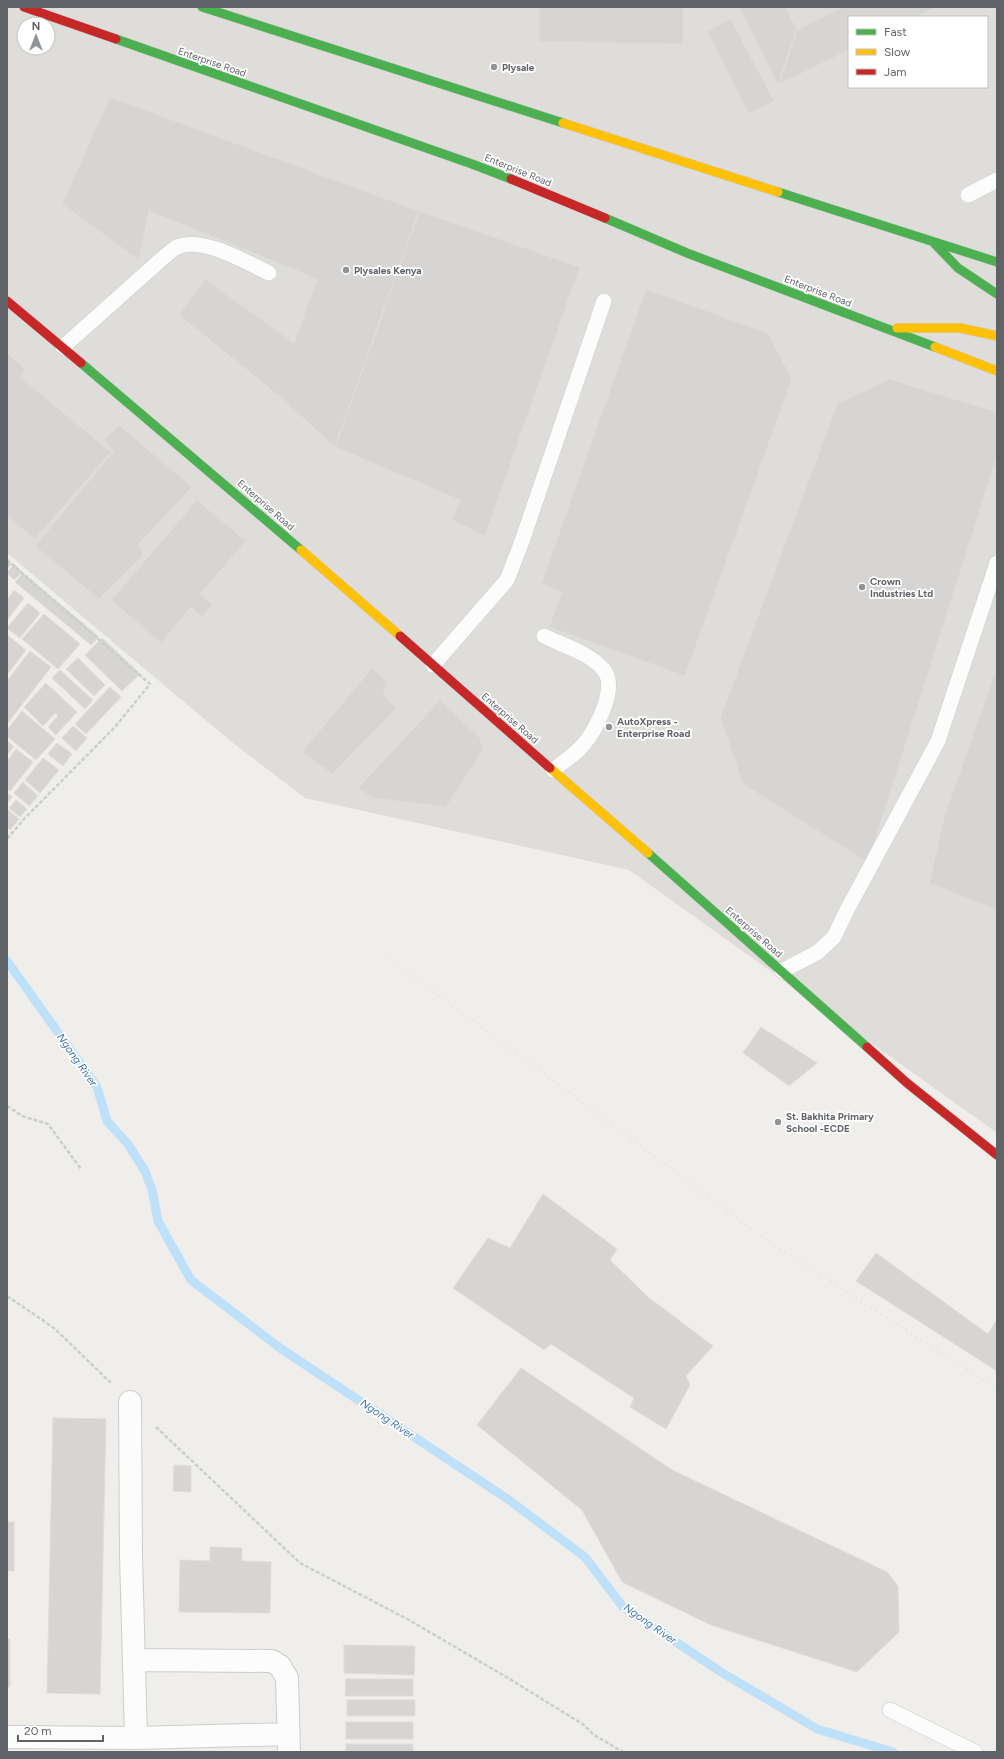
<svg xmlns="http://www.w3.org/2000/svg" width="1004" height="1759" viewBox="0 0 1004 1759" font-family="Figtree,sans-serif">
<rect width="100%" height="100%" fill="#efeeea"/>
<path fill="#dfddda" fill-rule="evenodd" d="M 7,7 L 997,7 L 997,1133 L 629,870 L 305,798 L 233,743 L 7,553 ZM 849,17 L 987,17 L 987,87 L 849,87 ZM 24,24 L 48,24 L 48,48 L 24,48 Z"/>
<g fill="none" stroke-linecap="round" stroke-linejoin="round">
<path stroke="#bfe0f9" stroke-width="9" d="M 7,961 L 97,1087 L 107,1121 L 128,1144 L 145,1171 L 152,1190 L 158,1221 L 191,1280 L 280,1348 L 509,1500 L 585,1557 L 623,1607 L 721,1672 L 817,1729 L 893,1752"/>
</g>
<path fill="#d6d5d3" stroke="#deddd9" d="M 539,7 L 684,7 L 683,44 L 538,42 Z
M 739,7 L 786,7 L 797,30 L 778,85 Z
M 843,7 L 936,7 L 915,17 L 849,17 L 849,50 L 778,85 L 797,30 Z
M 731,19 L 774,101 L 749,114 L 707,31 Z
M 110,97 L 419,211 L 335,447 L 279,396 L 179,315 L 205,279 L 294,343 L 317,279 L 149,211 L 139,260 L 62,204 Z
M 419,211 L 580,267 L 485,536 L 452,520 L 460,500 L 335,447 Z
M 646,289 L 768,333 L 792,379 L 685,676 L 549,627 L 562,592 L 541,584 Z
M 7,353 L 26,370 L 20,377 L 111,452 L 35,539 L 7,517 Z
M 889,379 L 997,412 L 997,456 L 868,863 L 743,784 L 720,718 L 837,404 Z
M 119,425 L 192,487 L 139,544 L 143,555 L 99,599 L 35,546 L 114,451 L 104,440 Z
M 197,500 L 246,541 L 200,594 L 213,605 L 202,617 L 191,607 L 161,643 L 111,600 Z
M 7,560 L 11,564 L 7,569 Z
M 14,564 L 22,572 L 14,580 L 7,573 Z
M 23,573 L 99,637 L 91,645 L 15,582 Z
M 14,590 L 24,598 L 7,620 L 7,600 Z
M 28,603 L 40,613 L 20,638 L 7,628 Z
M 44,614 L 80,644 L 58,669 L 22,639 Z
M 7,635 L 26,650 L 7,675 Z
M 102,638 L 140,674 L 122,691 L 85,655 Z
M 30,651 L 51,667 L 7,724 L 7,681 Z
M 78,658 L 105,685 L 94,696 L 66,669 Z
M 997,667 L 997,910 L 929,883 L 945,814 Z
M 372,668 L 388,682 L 383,693 L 396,709 L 332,774 L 302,752 Z
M 60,670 L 93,700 L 85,709 L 52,678 Z
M 46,683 L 77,712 L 56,735 L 48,727 L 58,716 L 55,713 L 43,726 L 24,707 Z
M 110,687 L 121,697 L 86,734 L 75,724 Z
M 440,700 L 480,738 L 483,750 L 446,807 L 373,798 L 358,788 Z
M 22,711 L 55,739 L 36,760 L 7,736 L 7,730 Z
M 73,726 L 87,738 L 76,751 L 62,738 Z
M 7,741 L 14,747 L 7,755 Z
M 57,743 L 72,754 L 63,766 L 48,754 Z
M 16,749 L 33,762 L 10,791 L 7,789 L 7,761 Z
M 43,758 L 59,770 L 40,793 L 25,780 Z
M 23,782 L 38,796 L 29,806 L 14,793 Z
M 7,793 L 12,797 L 7,803 Z
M 16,800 L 27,809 L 20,817 L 9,808 Z
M 7,809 L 19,819 L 10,830 L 7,827 Z
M 761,1027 L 817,1063 L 789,1086 L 743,1053 Z
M 543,1194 L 617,1249 L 610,1260 L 648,1297 L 713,1346 L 686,1376 L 690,1385 L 666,1429 L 630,1407 L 634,1398 L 551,1344 L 544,1350 L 453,1288 L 488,1238 L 510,1248 Z
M 876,1253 L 988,1334 L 997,1319 L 997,1371 L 856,1281 Z
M 521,1368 L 672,1470 L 887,1572 L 898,1586 L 899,1632 L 857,1672 L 711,1625 L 622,1582 L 582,1510 L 477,1425 Z
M 53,1418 L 106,1419 L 100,1694 L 47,1693 Z
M 174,1465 L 191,1466 L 191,1492 L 173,1491 Z
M 7,1522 L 14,1522 L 14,1571 L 7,1571 Z
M 210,1547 L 242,1548 L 242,1561 L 271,1562 L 270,1613 L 179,1612 L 180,1560 L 210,1561 Z
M 7,1639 L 10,1639 L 10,1687 L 7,1687 Z
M 344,1645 L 415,1646 L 414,1675 L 344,1673 Z
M 346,1679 L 413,1679 L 413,1696 L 345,1696 Z
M 347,1700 L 415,1700 L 415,1716 L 347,1716 Z
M 346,1722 L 413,1722 L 413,1739 L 346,1739 Z
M 346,1744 L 413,1744 L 413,1752 L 346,1752 Z"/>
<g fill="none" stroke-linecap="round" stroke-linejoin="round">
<defs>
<path id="lane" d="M 968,195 L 997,180
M 63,347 L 164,257 C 168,254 173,249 177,247 C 203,236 245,262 269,273
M 544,636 C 564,646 589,653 603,669 C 619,686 596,730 584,744 C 576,754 563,762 553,770
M 433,665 L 507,580 L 521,544 L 604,301
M 782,971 L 818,952 L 834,937 L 847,910 L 938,741 L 997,563
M 890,1710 L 975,1752"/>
<path id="street" d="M 130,1402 L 131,1556 L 136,1738
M 135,1660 L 272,1661 L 280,1666 L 287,1678 L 289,1752
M 7,1737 L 136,1738 L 288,1734"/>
<path id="fast" d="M 202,7 L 563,123
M 116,39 L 472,164 L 511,179
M 778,192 L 997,262
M 605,218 L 687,253 L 935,347
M 933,242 L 958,268 L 997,294
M 81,363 L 301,550
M 648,853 L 867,1047"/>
<path id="slow" d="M 563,123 L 778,192
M 897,328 L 960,328 L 997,336
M 935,347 L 997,371
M 301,550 L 400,636
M 550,768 L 648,853"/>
<path id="jam" d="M 24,7 L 116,39
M 511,179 L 605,218
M 7,301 L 81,363
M 400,636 L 550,768
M 867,1047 L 907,1083 L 997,1155"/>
</defs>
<use href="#lane" stroke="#cbcccc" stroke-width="16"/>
<use href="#street" stroke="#cbcccc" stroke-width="24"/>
<use href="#fast" stroke="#cacacb" stroke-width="10"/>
<use href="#slow" stroke="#cacacb" stroke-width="10"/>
<use href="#jam" stroke="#cacacb" stroke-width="10"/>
<path stroke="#cacfcc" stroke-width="2.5" stroke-dasharray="4 2" stroke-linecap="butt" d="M 7,560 L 150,684 L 115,727 L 25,818 L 7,839
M 7,1106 L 22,1116 L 48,1124 L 81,1169
M 7,1296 L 54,1328 L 112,1384
M 156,1427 L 300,1563 L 409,1620 L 508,1678 L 584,1725 L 594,1735 L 623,1752"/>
<use href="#lane" stroke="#fdfcfc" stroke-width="15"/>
<use href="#street" stroke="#fdfcfc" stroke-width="22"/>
<use href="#fast" stroke="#4caf50" stroke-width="9"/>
<use href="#slow" stroke="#ffc107" stroke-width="9"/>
<use href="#jam" stroke="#c62828" stroke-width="9"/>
<path stroke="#e4e4e4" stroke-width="3" stroke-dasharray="1 5" stroke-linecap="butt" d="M 390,959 L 772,1244 L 997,1389"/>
</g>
<g fill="#919496" stroke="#fff" stroke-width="1.5">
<circle cx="494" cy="67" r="4"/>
<circle cx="346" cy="270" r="4"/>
<circle cx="862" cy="587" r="4"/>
<circle cx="609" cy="727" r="4"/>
<circle cx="778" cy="1122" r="4"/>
</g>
<g text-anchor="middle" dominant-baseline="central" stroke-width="3.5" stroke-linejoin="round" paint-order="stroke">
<g font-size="10" fill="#5f6368" stroke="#fff">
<text transform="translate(212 62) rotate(19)">Enterprise Road</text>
<text transform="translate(518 170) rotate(22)">Enterprise Road</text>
<text transform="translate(818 291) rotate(21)">Enterprise Road</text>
<text transform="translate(266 505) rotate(41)">Enterprise Road</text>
<text transform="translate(510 718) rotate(41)">Enterprise Road</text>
<text transform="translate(754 932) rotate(41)">Enterprise Road</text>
</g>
<g font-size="10" font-weight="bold" fill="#5f6368" stroke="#fff" text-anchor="start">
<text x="502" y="67">Plysale</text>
<text x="354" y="270">Plysales Kenya</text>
<text x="870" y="581">Crown<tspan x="870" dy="12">Industries Ltd</tspan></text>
<text x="617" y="721">AutoXpress -<tspan x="617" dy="12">Enterprise Road</tspan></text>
<text x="786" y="1116">St. Bakhita Primary<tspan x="786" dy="12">School -ECDE</tspan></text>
</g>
<g font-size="11" font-style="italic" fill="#4174aa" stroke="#fff">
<text transform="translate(77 1060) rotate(55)">Ngong River</text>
<text transform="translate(387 1419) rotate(34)">Ngong River</text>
<text transform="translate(650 1624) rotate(35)">Ngong River</text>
</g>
</g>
<rect width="1004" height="1759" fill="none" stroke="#5f6368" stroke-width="16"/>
<rect x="848" y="16" width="140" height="72" fill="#ffffff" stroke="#bfc1c3"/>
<rect x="856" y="29" width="20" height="6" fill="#4caf50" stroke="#bfc1c3"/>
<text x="884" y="36" font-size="12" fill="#5f6368">Fast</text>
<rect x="856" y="49" width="20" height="6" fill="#ffc107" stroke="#bfc1c3"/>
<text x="884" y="56" font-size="12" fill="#5f6368">Slow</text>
<rect x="856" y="69" width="20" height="6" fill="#c62828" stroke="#bfc1c3"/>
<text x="884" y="76" font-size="12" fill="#5f6368">Jam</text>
<g transform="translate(36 36)"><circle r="19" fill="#ffffff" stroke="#bfc1c3"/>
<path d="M0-3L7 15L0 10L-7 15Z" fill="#919496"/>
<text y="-6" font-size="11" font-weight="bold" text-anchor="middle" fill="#5f6368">N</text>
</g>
<path d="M18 1735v6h85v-6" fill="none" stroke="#5f6368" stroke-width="2"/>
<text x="24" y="1735" font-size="12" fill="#5f6368" stroke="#ffffff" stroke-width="3" paint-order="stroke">20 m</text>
</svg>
